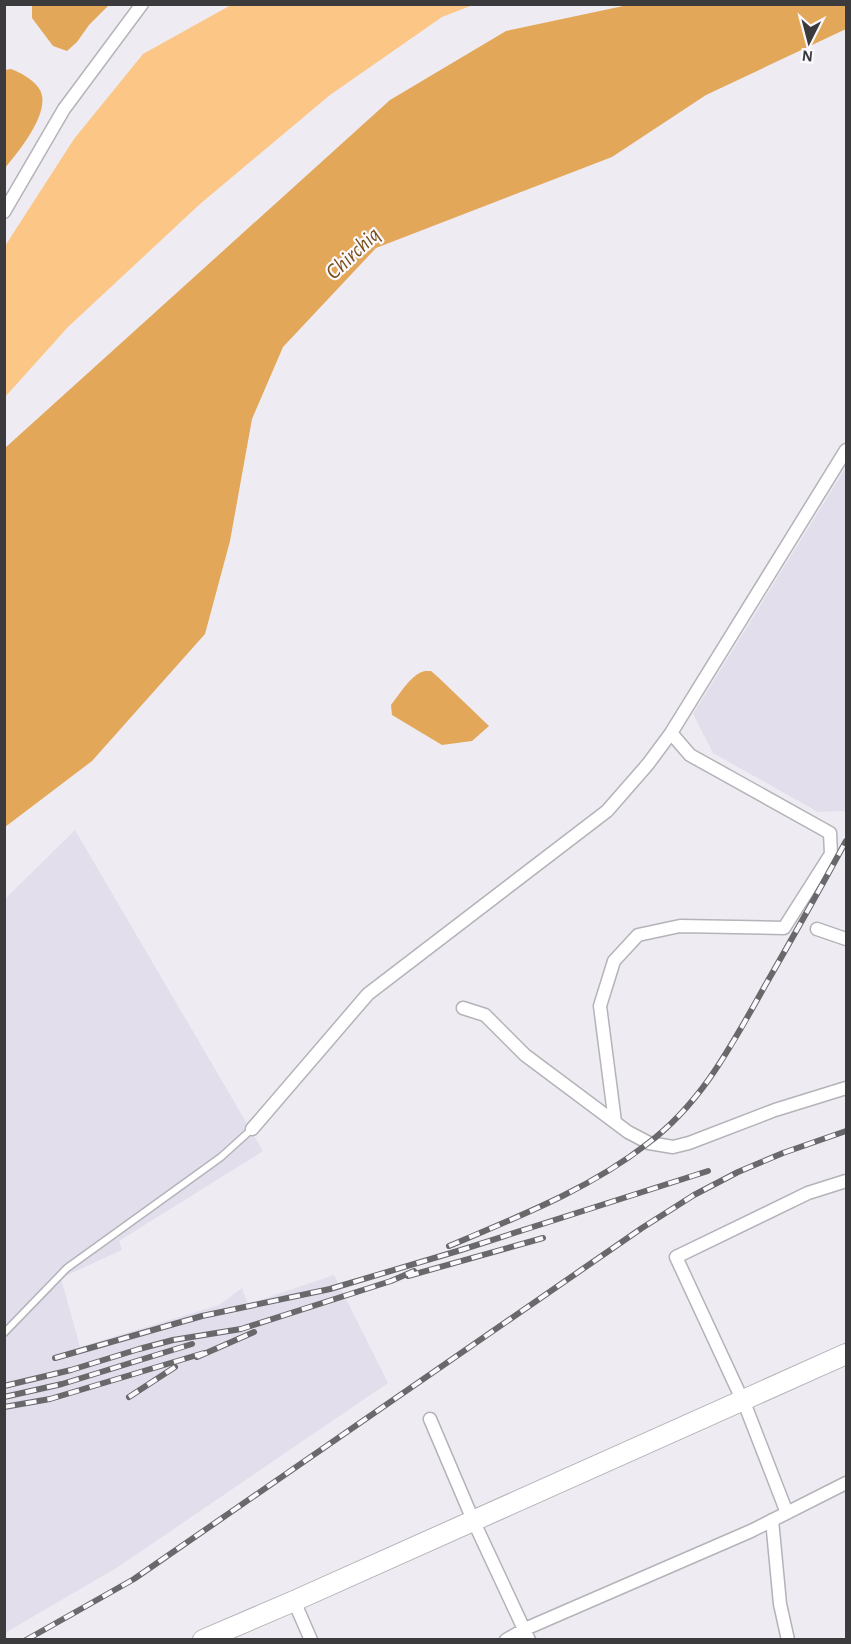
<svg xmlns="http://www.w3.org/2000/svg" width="851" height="1644" viewBox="0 0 851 1644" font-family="'Alegreya Sans',sans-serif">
<rect width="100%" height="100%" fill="#eeecf2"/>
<path fill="#e2deec" d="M 846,467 L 846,813 L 843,811 L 818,812 L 713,753 L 693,714 Z
M 75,830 L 263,1151 L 119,1241 L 122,1250 L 61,1278 L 80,1347 L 219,1305 L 242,1288 L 248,1304 L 334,1275 L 388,1383 L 118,1567 L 5,1633 L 5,899 Z"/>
<path fill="#fbc686" d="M 231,5 L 473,5 L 442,17 L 330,95 L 200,204 L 68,327 L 5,397 L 5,246 L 74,139 L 143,54 Z"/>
<path fill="#e3a75a" d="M 32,5 L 32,4 L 109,5 L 89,25 L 77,42 L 67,51 L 53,46 L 32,18 Z
M 628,5 L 846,5 L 846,29 L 706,95 L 612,157 L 376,248 L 283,347 L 252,419 L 230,541 L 205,634 L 92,761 L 5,827 L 5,448 L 390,100 L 506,31 Z
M 11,69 C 21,73 31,78 38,87 C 55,108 19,151 5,168 L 5,70 Z
M 425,671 L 431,671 L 439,678 L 489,726 L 472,741 L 442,745 L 392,715 L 391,705 C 400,694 411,674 425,671 Z"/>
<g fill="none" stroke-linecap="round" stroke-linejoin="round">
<defs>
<path id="lane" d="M 4,1333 L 67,1268 L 221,1157 L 252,1129"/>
<path id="street" d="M 4,212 L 64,109 L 142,4
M 817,929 L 846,939
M 463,1008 L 485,1015 L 525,1055 L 628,1132 L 649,1143 L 673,1147 L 689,1143 L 775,1110 L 846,1088
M 615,1122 L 600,1006 L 614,961 L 638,935 L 680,926 L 784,928 L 831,854 L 830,833 L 690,755 L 671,733
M 252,1129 L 368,994 L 607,811 L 648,764 L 671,733 L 846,450
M 430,1419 L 473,1520 L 529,1640
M 787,1513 L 747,1410 L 676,1257 L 808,1193 L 846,1181
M 772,1520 L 780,1604 L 788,1640
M 294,1601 L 311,1640
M 506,1640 L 525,1629 L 751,1531 L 846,1483"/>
<path id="primary" d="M 203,1640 L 294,1601 L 846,1354"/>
</defs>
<use href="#lane" stroke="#b4b3b9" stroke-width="9"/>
<use href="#street" stroke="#b4b3b9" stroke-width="15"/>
<use href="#primary" stroke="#b4b3b9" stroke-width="22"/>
<use href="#lane" stroke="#fff" stroke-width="6"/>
<use href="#street" stroke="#fff" stroke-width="12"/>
<use href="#primary" stroke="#fff" stroke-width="20"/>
<defs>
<path id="rail" d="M 449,1246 C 517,1217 588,1190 647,1144 C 703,1102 732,1044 766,984 C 793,937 820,889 846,841
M 408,1276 L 543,1238
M 197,1357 L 254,1332
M 55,1358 L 202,1316 L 330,1289 L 461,1250 L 708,1171
M 4,1386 L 71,1370 L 139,1349 L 173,1340 L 241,1329 L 391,1281 L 414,1271
M 4,1397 L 62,1384 L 192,1344
M 129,1397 L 175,1367
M 4,1407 L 50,1399 L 204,1353
M 26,1640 L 134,1579 L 642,1228 L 694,1195 L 738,1172 L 783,1153 L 846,1131"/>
</defs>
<use href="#rail" stroke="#69686b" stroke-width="6"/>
<use href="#rail" stroke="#fbf9fe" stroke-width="4" stroke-dasharray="11" stroke-linecap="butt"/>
</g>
<g text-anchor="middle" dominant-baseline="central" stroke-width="4.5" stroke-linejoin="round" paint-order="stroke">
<g font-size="22" font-style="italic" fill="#764d14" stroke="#fbf9fe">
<text transform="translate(353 253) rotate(-43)">Chirchiq</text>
</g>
</g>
<rect width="851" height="1644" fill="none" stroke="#3b3a3c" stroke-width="12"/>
<g transform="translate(809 42) rotate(186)" stroke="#fbf9fe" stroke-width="4.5" paint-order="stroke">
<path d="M0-4.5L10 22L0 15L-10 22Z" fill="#3b3a3c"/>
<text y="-9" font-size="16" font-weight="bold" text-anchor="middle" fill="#3b3a3c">N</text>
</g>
</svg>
